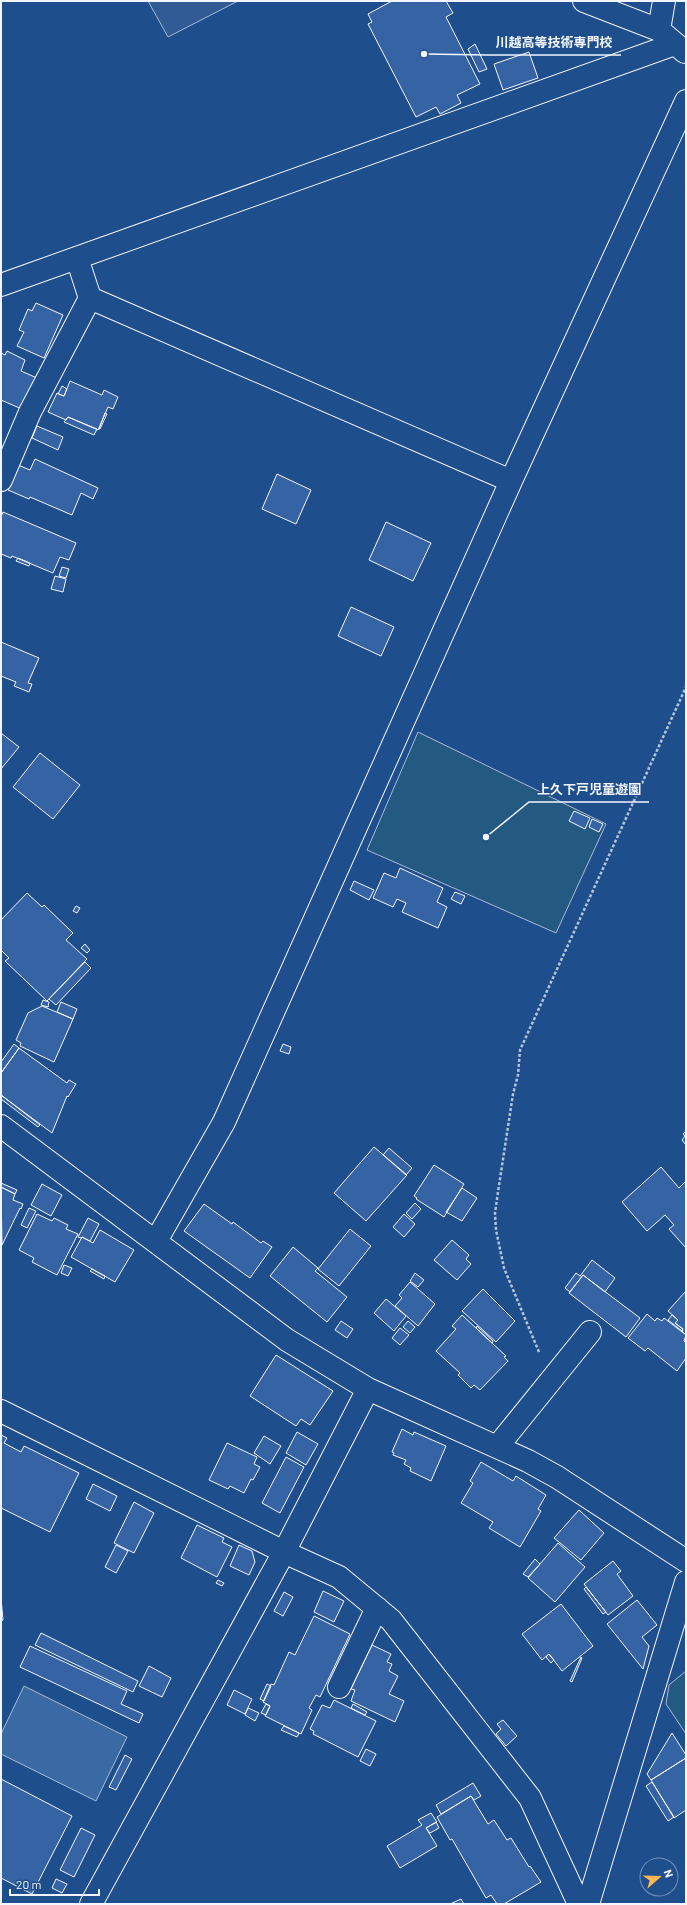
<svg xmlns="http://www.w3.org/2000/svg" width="687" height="1905" viewBox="0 0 687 1905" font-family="Barlow,'Noto Sans JP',sans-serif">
<rect width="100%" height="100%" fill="#1f4e8c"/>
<path fill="#245a82" stroke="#a8bbd7" d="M 418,732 L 606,824 L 556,933 L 367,850 Z
M 686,1671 L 686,1734 L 666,1704 L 669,1685 Z"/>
<path fill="#305b95" stroke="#a8bbd7" d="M 148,1 L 238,1 L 168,37 Z"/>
<path fill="#3b69a3" stroke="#a8bbd7" d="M 24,1686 L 127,1737 L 96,1801 L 1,1754 L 1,1734 Z"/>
<path fill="#3563a3" stroke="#f2f6ff" d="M 392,1 L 446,1 L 453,13 L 446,17 L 480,84 L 457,95 L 461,103 L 440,114 L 436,107 L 416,117 L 368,24 L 372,22 L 368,14 Z
M 475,44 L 487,69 L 479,72 L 468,49 Z
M 529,52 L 538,78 L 503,90 L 494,64 Z
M 36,303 L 63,315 L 44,358 L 17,346 L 24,332 L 19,330 L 28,309 L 32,311 Z
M 7,351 L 25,360 L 21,371 L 37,378 L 24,410 L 1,400 L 1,353 L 5,355 Z
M 70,381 L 102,395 L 104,390 L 118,397 L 113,409 L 108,407 L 98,430 L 68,417 L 66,420 L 48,412 L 57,393 L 64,396 Z
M 62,386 L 67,389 L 64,396 L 58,394 Z
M 105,413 L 107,414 L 100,429 L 99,429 Z
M 68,417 L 97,429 L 94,435 L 64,422 Z
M 37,426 L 63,437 L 58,450 L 32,438 Z
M 35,459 L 98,488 L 93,499 L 81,493 L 72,515 L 30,497 L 29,499 L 8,490 L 18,465 L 30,470 Z
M 277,474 L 311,490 L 296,524 L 262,509 Z
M 3,512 L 76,543 L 69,560 L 60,557 L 53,573 L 12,556 L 11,558 L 1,554 L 1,517 Z
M 386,522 L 431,543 L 413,581 L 369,560 Z
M 18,558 L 30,563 L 29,566 L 16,561 Z
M 62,567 L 69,569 L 66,578 L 59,576 Z
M 55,576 L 66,579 L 63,592 L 51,589 Z
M 351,607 L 394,627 L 381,656 L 338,636 Z
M 1,642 L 39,658 L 28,683 L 32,684 L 29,692 L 14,686 L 16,682 L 1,676 Z
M 1,733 L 19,747 L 1,769 Z
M 40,753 L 80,785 L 53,819 L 13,787 Z
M 574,811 L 590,818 L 585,829 L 569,821 Z
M 592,819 L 603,824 L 599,832 L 589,827 Z
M 400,868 L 443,888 L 437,902 L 447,907 L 438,928 L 402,912 L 406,903 L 397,899 L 393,907 L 373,898 L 384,873 L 396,878 Z
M 354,881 L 374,890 L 369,900 L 350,890 Z
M 455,892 L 465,896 L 461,904 L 451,899 Z
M 27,893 L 42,907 L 44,905 L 73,933 L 66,940 L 87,959 L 47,1001 L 5,961 L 9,958 L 1,950 L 1,920 Z
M 76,906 L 80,908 L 77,913 L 73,911 Z
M 85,944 L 90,950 L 87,953 L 81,948 Z
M 85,962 L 91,968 L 56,1005 L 49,999 Z
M 43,1000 L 49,1002 L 48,1007 L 41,1005 Z
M 61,1002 L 77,1009 L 73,1019 L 57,1012 Z
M 42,1006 L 73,1019 L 54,1062 L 20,1046 L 21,1043 L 16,1040 L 28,1013 Z
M 14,1044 L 19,1048 L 1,1073 L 1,1062 Z
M 283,1044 L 291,1047 L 289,1054 L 280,1051 Z
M 19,1048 L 67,1083 L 69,1080 L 76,1084 L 68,1097 L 67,1096 L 52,1133 L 1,1095 L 1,1073 Z
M 1,1095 L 40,1125 L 38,1127 L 1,1099 Z
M 686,1131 L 686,1145 L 682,1140 L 685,1136 L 683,1134 Z
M 374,1147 L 407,1175 L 366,1221 L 334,1193 Z
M 389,1148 L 412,1168 L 406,1175 L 383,1155 Z
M 434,1165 L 464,1184 L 444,1217 L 416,1199 L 417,1198 L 414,1196 Z
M 661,1167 L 679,1188 L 686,1181 L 686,1248 L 669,1229 L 674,1225 L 665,1215 L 647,1231 L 622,1202 Z
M 1,1183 L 17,1190 L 15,1194 L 1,1187 Z
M 42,1184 L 62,1195 L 51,1216 L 31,1205 Z
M 1,1187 L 15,1194 L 13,1200 L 23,1204 L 21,1209 L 20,1208 L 2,1245 Z
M 462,1188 L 477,1198 L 462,1221 L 446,1212 Z
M 415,1203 L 421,1209 L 412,1219 L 406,1213 Z
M 204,1204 L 232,1224 L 233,1222 L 261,1243 L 263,1241 L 272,1247 L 250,1278 L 184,1231 Z
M 29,1208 L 36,1211 L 27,1228 L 21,1225 Z
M 37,1214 L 52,1221 L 54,1218 L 68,1225 L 66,1229 L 78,1234 L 57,1275 L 32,1262 L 34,1258 L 19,1250 Z
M 404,1214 L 415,1224 L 404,1237 L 393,1227 Z
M 88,1218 L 99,1224 L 90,1241 L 82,1237 L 81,1238 L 78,1237 Z
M 350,1229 L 371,1246 L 339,1286 L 318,1269 Z
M 100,1230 L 134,1250 L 115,1282 L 71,1257 L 82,1237 L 93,1243 Z
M 452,1240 L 469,1255 L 466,1259 L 471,1264 L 457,1280 L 434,1260 Z
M 293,1247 L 318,1268 L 315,1271 L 347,1297 L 327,1322 L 270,1276 Z
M 592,1260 L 615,1278 L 605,1292 L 583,1275 L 570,1292 L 565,1288 L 576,1273 L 580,1276 Z
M 64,1265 L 72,1268 L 68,1276 L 61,1273 Z
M 92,1269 L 105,1276 L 104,1279 L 90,1271 Z
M 415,1273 L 424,1280 L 418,1287 L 410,1281 Z
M 583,1275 L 640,1318 L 626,1337 L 569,1293 Z
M 410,1282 L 435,1304 L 418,1326 L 395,1306 L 402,1298 L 399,1295 Z
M 483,1289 L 515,1321 L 496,1342 L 462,1311 Z
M 686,1291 L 686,1335 L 682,1331 L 683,1329 L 675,1323 L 678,1320 L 668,1311 Z
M 386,1299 L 406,1316 L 394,1331 L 374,1313 Z
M 647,1314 L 655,1321 L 657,1318 L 662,1321 L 664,1318 L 686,1335 L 684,1341 L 686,1343 L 686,1358 L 677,1371 L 648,1348 L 645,1351 L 628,1338 Z
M 462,1315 L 506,1356 L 504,1357 L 508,1361 L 480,1390 L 474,1385 L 471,1388 L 458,1375 L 460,1373 L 436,1351 L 456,1329 L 452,1326 Z
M 672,1315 L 678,1320 L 675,1323 L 683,1329 L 682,1331 L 668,1320 Z
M 341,1321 L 353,1329 L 347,1338 L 335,1330 Z
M 408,1321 L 415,1327 L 410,1333 L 403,1327 Z
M 477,1326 L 493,1341 L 492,1343 L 476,1328 Z
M 400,1328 L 409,1335 L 400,1345 L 392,1338 Z
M 276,1355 L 333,1391 L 310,1425 L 301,1419 L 296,1426 L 250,1396 Z
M 402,1429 L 413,1435 L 414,1432 L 446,1446 L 431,1481 L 410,1471 L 411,1468 L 404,1464 L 406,1460 L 393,1455 L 394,1453 L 392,1452 Z
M 297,1432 L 318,1444 L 306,1465 L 286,1453 Z
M 1,1435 L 7,1438 L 4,1443 L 21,1452 L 24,1446 L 79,1473 L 50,1532 L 1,1508 Z
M 264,1436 L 281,1446 L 270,1464 L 254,1453 Z
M 227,1443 L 257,1457 L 254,1464 L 260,1467 L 253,1480 L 251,1479 L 244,1493 L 230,1486 L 228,1489 L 209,1480 Z
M 286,1457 L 304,1467 L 280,1513 L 262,1503 Z
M 481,1462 L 513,1481 L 516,1476 L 546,1495 L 538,1509 L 541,1511 L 520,1547 L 489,1528 L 493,1522 L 461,1503 L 473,1483 L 470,1481 Z
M 93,1484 L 117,1496 L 110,1511 L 86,1499 Z
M 134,1502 L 154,1513 L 134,1553 L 114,1543 Z
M 579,1510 L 604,1533 L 581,1560 L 554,1538 Z
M 197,1525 L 224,1538 L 222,1542 L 232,1547 L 217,1577 L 181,1558 Z
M 558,1543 L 585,1567 L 555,1602 L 528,1578 Z
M 116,1545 L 128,1551 L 116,1573 L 105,1567 Z
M 239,1545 L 252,1551 L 255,1562 L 249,1575 L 230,1566 Z
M 535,1559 L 540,1564 L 528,1577 L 523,1574 Z
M 613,1561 L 621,1571 L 617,1574 L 633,1596 L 608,1615 L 584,1584 Z
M 218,1580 L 224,1583 L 222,1586 L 216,1583 Z
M 586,1587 L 606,1612 L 603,1614 L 584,1589 Z
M 323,1591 L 344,1601 L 334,1622 L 314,1612 Z
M 284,1592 L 293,1597 L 283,1616 L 274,1611 Z
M 1,1598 L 3,1620 L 1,1621 Z
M 637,1600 L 657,1625 L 642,1637 L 649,1646 L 643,1669 L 607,1624 Z
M 561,1604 L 593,1646 L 562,1671 L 549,1654 L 542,1660 L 522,1634 Z
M 314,1616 L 350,1634 L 320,1697 L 316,1695 L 309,1708 L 312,1710 L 301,1734 L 265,1716 L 270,1706 L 263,1702 L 271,1684 L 274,1685 L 289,1652 L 295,1655 Z
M 41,1633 L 138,1681 L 133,1692 L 35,1645 Z
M 372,1645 L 391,1654 L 387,1662 L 392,1664 L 389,1671 L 398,1676 L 389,1694 L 404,1701 L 395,1722 L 351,1701 L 355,1690 L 351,1689 Z
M 30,1646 L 127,1691 L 121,1704 L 143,1714 L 139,1723 L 20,1667 Z
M 549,1654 L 554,1660 L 551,1663 L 546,1657 Z
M 581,1657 L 582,1658 L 572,1682 L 570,1681 Z
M 149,1666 L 171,1678 L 162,1697 L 139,1686 Z
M 267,1684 L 271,1686 L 264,1701 L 260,1699 Z
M 234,1690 L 252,1699 L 245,1714 L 227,1705 Z
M 334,1700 L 376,1721 L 358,1757 L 313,1734 L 314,1731 L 310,1729 L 322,1705 L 330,1708 Z
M 266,1704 L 270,1706 L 266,1715 L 261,1713 Z
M 353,1704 L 367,1712 L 365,1715 L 351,1708 Z
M 248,1708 L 259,1713 L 255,1721 L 245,1715 Z
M 503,1720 L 517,1736 L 506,1746 L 496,1734 L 501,1729 L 497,1724 Z
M 284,1726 L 299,1733 L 297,1737 L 281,1730 Z
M 672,1733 L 686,1755 L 686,1758 L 651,1780 L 647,1774 Z
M 366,1749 L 376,1754 L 370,1766 L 360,1761 Z
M 125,1755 L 132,1759 L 116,1790 L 109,1787 Z
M 686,1758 L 686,1810 L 674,1818 L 651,1780 Z
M 1,1779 L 72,1816 L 32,1894 L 1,1878 Z
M 652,1782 L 674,1817 L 668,1821 L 646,1786 Z
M 473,1783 L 481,1796 L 474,1800 L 471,1796 L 441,1814 L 436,1805 Z
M 471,1796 L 488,1824 L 494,1820 L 507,1840 L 511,1838 L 529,1867 L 530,1866 L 541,1882 L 504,1904 L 497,1904 L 491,1895 L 486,1898 L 452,1839 L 450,1840 L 437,1817 Z
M 431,1813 L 437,1822 L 426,1828 L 437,1846 L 400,1868 L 387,1846 L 422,1825 L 418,1820 Z
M 436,1822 L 439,1828 L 430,1833 L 426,1828 Z
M 81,1828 L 95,1835 L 74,1877 L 60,1870 Z
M 56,1879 L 67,1884 L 62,1893 L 52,1888 Z
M 461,1899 L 464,1904 L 450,1904 Z"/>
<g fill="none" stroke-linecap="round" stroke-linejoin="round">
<defs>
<path id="minor" d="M 584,1 L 659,30 L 685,52
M 659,30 L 664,1
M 1,285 L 675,44
M 90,298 L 511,481
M 1,480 L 30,412 L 90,298 L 77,258
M 1,1126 L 287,1340 L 368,1389 L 528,1461 L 557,1477 L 686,1561
M 156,1241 L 224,1122 L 511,481 L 686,101
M 1,1411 L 284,1552 L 339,1577 L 391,1620 L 530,1798 L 579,1904
M 497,1447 L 590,1332
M 339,1687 L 377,1608
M 91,1904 L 284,1552 L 368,1389
M 588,1904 L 686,1582"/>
</defs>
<use href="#minor" stroke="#f2f6ff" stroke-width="24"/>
<path stroke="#b3c4dc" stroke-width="2.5" stroke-dasharray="3 2" stroke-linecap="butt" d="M 539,1352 L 504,1268 L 496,1230 L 495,1213 L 498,1192 L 513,1094 L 518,1075 L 520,1050 L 686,687"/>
<use href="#minor" stroke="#1f4e8c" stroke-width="22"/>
</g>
<path fill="none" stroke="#f2f6ff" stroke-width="1.5" d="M424 54L488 55H621M486 837L529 802H649"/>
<g fill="#f2f6ff" stroke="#1f4e8c" stroke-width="1.5">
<circle cx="424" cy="54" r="4"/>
<circle cx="486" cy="837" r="4"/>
</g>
<g font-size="13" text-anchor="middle" font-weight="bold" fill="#f2f6ff" stroke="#1f4e8c" stroke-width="3" stroke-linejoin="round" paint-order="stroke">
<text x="554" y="47">川越高等技術専門校</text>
<text x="589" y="794">上久下戸児童遊園</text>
</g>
<rect width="687" height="1905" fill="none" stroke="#f2f6ff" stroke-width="4"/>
<g transform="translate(659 1877) rotate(70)"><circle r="19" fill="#1f4e8c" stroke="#7391ba"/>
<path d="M0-3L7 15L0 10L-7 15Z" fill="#ffb74d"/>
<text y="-6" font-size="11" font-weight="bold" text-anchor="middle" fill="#f2f6ff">N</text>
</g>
<path d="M10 1889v6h89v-6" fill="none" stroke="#f2f6ff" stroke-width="2"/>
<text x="16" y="1889" font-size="12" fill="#f2f6ff" stroke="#1f4e8c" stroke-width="3" paint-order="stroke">20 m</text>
</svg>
